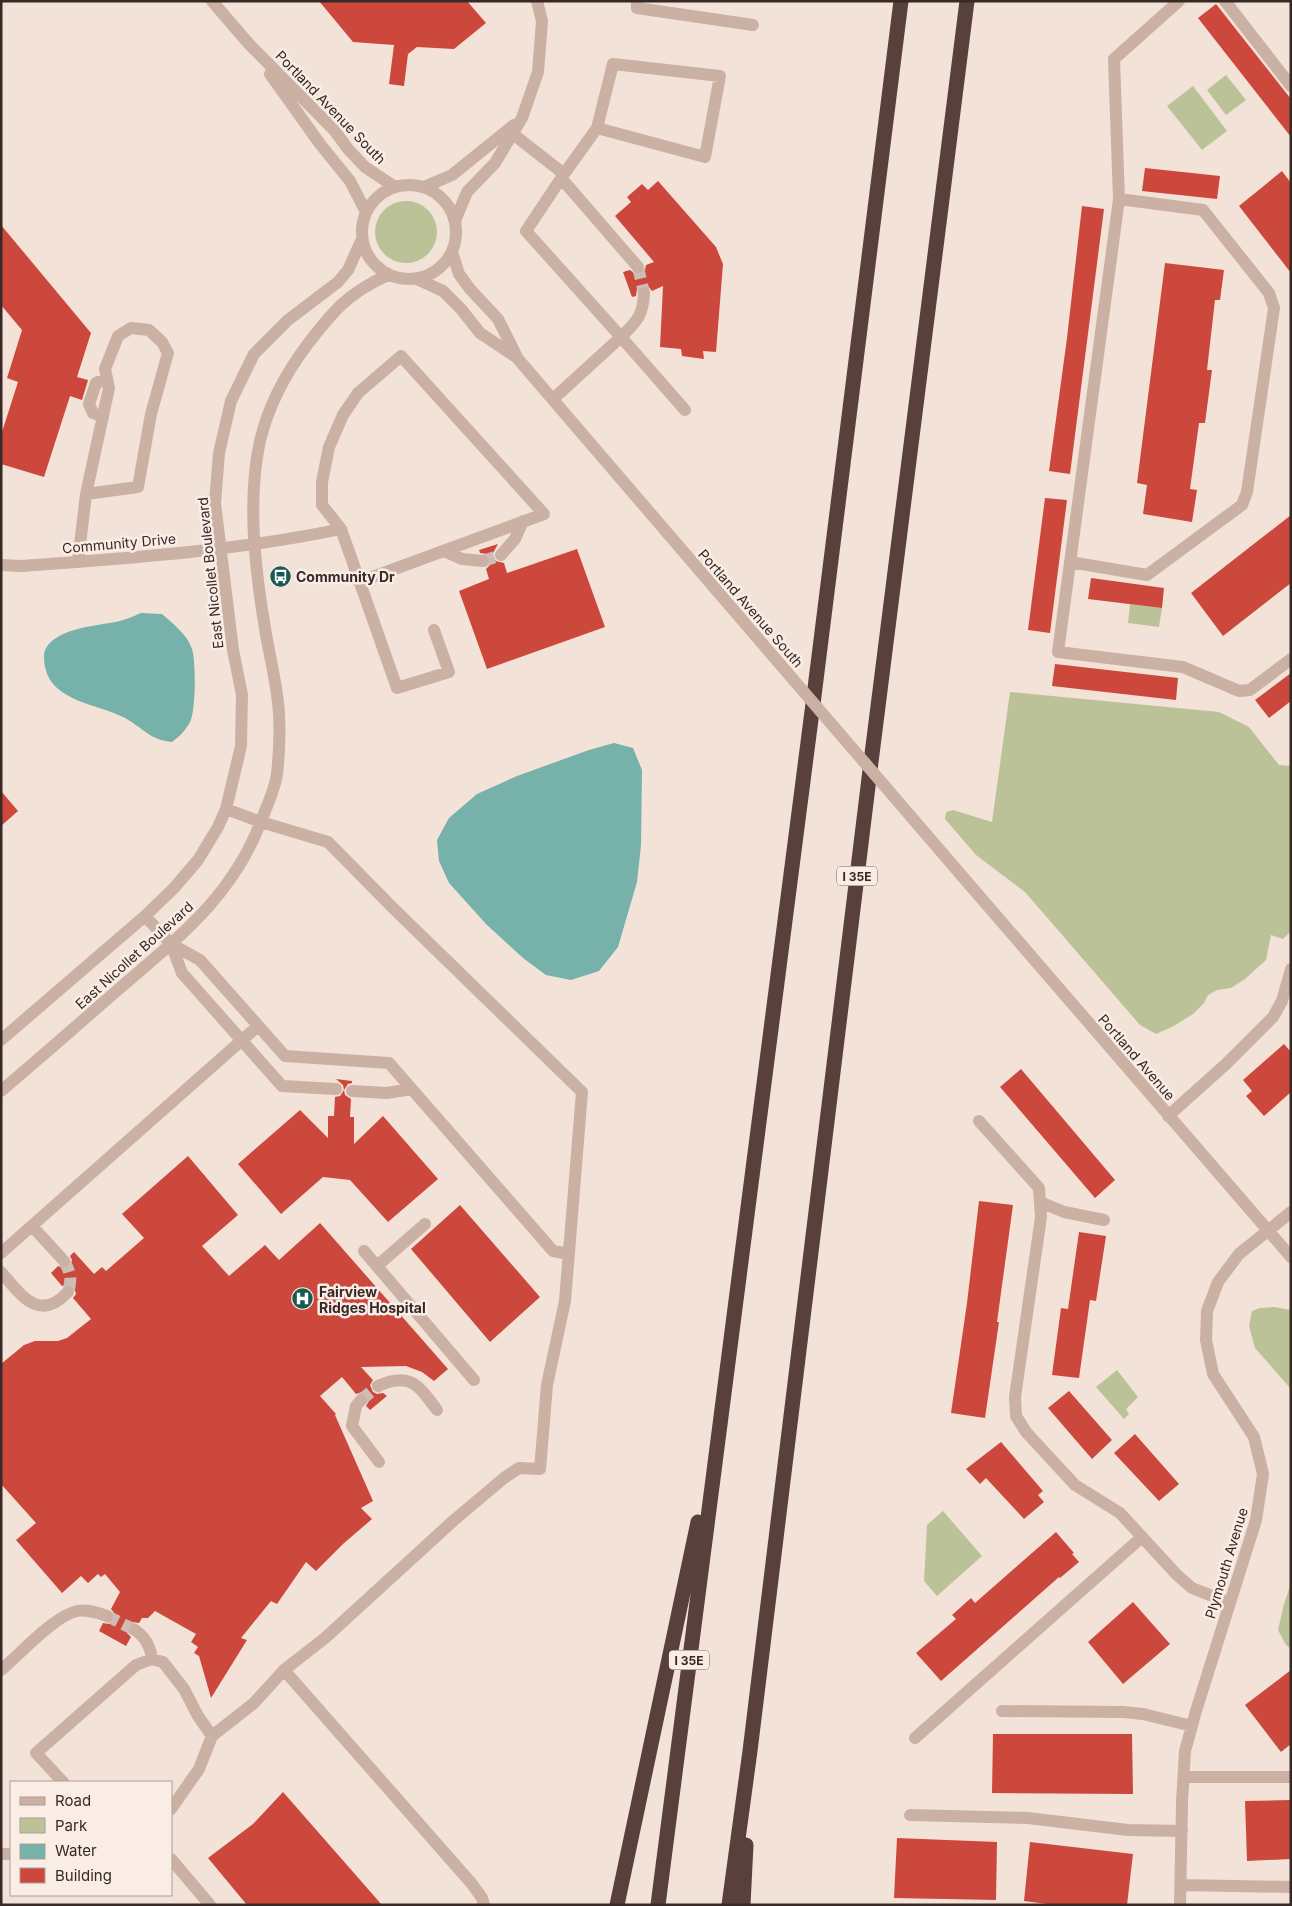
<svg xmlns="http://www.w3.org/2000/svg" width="1292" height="1906" viewBox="0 0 1292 1906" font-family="Inter,sans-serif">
<rect width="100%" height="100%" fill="#f3e2d8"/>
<path fill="#bbc298" d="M 1226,75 L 1246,100 L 1226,115 L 1207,90 Z
M 1193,86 L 1227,131 L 1202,150 L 1167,106 Z
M375 232a31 31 0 1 1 62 0a31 31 0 1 1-62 0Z
M 1130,604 L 1162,608 L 1159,627 L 1128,623 Z
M 1010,692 L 1219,712 L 1249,727 L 1279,765 L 1291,766 L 1290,932 L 1283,939 L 1271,935 L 1266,960 L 1245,979 L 1231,988 L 1217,990 L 1208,995 L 1204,1003 L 1193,1014 L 1174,1026 L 1156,1034 L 1140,1025 L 1025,892 L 976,855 L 945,819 L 946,812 L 953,810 L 992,822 Z
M 1274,1307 L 1291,1310 L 1291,1389 L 1255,1348 L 1249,1326 L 1252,1311 L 1260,1308 Z
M 1117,1370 L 1138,1397 L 1126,1409 L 1129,1414 L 1124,1419 L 1096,1387 Z
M 943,1511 L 982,1556 L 937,1596 L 924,1581 L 927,1525 Z
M 1291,1583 L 1291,1649 L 1286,1645 L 1278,1630 L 1284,1604 Z"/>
<path fill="#76b1aa" d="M 141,613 L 162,614 C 173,624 187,634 192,649 C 196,662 196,710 190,722 C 185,731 180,736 172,742 C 150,740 143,728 125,718 C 99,704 52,702 45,667 C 44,660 43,654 46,648 C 59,627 98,626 120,621 C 127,619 134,616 141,613 Z
M 614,743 L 633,748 L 642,770 L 641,845 L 637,882 L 618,947 L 599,971 L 571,980 L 546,975 L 523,958 L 487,925 L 449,883 L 439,861 L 437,840 L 449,818 L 477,794 L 517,776 L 589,750 Z"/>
<path fill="#cd483c" d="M 319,1 L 467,1 L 486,23 L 454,49 L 417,47 L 408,54 L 404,86 L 389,84 L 394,45 L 353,42 Z
M 1216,4 L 1291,99 L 1291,137 L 1198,18 Z
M 1145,168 L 1220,176 L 1217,199 L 1142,191 Z
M 1282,171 L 1291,183 L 1291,273 L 1239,206 Z
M 658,181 L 716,247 L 723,264 L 716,352 L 703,351 L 704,359 L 682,356 L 681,349 L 660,347 L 663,286 L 652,291 L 648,286 L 641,286 L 637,289 L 636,296 L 632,297 L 623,272 L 630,270 L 635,274 L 640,275 L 645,270 L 646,265 L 654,262 L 615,216 L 631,202 L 627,197 L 642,184 L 648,190 Z
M 1082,206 L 1104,209 L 1070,474 L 1049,471 L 1067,338 Z
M 1,225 L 91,333 L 77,377 L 88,380 L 82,400 L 70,396 L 44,477 L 1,464 L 1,435 L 18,382 L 7,378 L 22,330 L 1,305 Z
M 1165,263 L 1224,270 L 1220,300 L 1215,300 L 1207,370 L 1212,370 L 1205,423 L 1199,423 L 1190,489 L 1197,490 L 1192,522 L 1143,514 L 1147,485 L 1137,483 Z
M 1045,498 L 1067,500 L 1050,633 L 1028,630 Z
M 1291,515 L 1291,583 L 1223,636 L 1191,593 Z
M 498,544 L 493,553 L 493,557 L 496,561 L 504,563 L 507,573 L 577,549 L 605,627 L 487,669 L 459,591 L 489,579 L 486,569 L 490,565 L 491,558 L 487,554 L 480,553 L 479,550 Z
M 1091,578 L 1164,588 L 1162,608 L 1088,599 Z
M 1055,664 L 1178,678 L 1176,700 L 1052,686 Z
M 1291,673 L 1291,701 L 1269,718 L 1255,700 Z
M 1,791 L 18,811 L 1,826 Z
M 1284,1044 L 1291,1052 L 1291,1092 L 1264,1116 L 1246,1096 L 1252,1091 L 1243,1080 Z
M 1021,1069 L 1115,1180 L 1095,1198 L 1000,1087 Z
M 336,1079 L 352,1081 L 352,1083 L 348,1084 L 344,1090 L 343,1085 Z
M 344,1090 L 345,1095 L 351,1099 L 350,1117 L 354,1117 L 354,1144 L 383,1116 L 438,1179 L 388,1222 L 350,1180 L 323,1177 L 281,1214 L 238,1164 L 300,1110 L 328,1138 L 328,1116 L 334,1116 L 335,1097 L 340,1096 Z
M 188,1156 L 238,1215 L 202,1246 L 229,1276 L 265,1245 L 279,1260 L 320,1223 L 448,1369 L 434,1381 L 422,1372 L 406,1366 L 361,1367 L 373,1380 L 370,1385 L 373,1392 L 377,1394 L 383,1393 L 387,1396 L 370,1410 L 366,1406 L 369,1401 L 367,1394 L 362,1392 L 356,1394 L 342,1377 L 320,1396 L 336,1414 L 335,1415 L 373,1501 L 361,1508 L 372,1519 L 343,1544 L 316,1571 L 306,1562 L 277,1604 L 271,1601 L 241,1638 L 247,1640 L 211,1698 L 199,1656 L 194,1653 L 198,1647 L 191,1642 L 196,1634 L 155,1611 L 148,1618 L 142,1618 L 139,1623 L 132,1622 L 129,1625 L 127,1633 L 131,1637 L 126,1646 L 99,1631 L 103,1623 L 109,1624 L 114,1619 L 115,1614 L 111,1609 L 120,1592 L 105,1574 L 101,1577 L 98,1574 L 88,1583 L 81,1576 L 62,1593 L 16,1540 L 36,1523 L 1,1484 L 1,1364 L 24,1345 L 35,1341 L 58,1341 L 67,1338 L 91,1319 L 73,1298 L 76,1294 L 74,1287 L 67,1284 L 62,1286 L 51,1273 L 58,1266 L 65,1269 L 70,1267 L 72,1260 L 70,1256 L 74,1252 L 94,1274 L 102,1267 L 106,1271 L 144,1238 L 122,1214 Z
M 979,1201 L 1013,1205 L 997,1322 L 999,1322 L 985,1418 L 951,1413 L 967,1303 Z
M 460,1205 L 540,1297 L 490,1342 L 411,1249 Z
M 1079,1232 L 1106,1236 L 1096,1301 L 1090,1300 L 1079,1378 L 1052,1375 L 1061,1308 L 1068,1309 Z
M 1069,1391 L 1112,1440 L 1092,1459 L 1048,1408 Z
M 1135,1434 L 1179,1484 L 1159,1501 L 1114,1453 Z
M 1001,1442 L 1043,1491 L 1038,1495 L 1044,1502 L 1024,1519 L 986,1478 L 980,1484 L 966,1469 Z
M 1056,1532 L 1074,1553 L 1072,1554 L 1079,1562 L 1060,1578 L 1059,1577 L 941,1681 L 916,1653 L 956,1619 L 952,1615 L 971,1598 L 975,1603 Z
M 1133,1602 L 1170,1644 L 1123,1684 L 1088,1642 Z
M 1291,1670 L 1291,1744 L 1281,1752 L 1245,1705 Z
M 993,1734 L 1132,1734 L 1133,1794 L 992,1793 Z
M 283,1792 L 382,1905 L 247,1905 L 208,1858 L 253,1824 Z
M 1291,1800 L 1291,1859 L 1247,1861 L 1245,1801 Z
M 897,1838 L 997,1842 L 996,1900 L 894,1898 Z
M 1030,1842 L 1133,1854 L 1127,1905 L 1055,1905 L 1024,1901 Z"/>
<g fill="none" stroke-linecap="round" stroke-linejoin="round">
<path stroke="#cdbdb4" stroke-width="12" stroke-dasharray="12 6" stroke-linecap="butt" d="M 638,267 L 644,293
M 483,561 L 501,555
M 64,1261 C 71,1273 72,1279 68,1292
M 361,1400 L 378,1386
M 107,1616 L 135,1630"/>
<path stroke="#cbb0a4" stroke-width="12" d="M 212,1 L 249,44 L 334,130 L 348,149 L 365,167 L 395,187
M 637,1 L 637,8 L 753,25
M 1179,1 L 1114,59 L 1119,199 L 1058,652 L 1183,667 L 1239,691 L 1250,690 L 1291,659
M 1225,1 L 1291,86
M 270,74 L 320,144 L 350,181 L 366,212
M 513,134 L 564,174 L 526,231 L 621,337 L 553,399
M 564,174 L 597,128 L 613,64 L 720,76 L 705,157 L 597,128
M 561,178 L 638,267
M362 232a47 47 0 1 1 94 0a47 47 0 1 1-94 0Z
M 424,187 L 452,175 L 514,125
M 455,221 L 467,192 L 495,163 L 522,118 L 538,72 L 542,21 L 537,1
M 452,252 L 459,274 L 470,289 L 498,319 L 518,359 L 706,578
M 417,279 L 443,291 L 461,309 L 480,333 L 516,357
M 644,293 C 643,316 637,321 621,337 L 685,410
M 103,417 L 93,413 L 89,404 L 96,383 L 107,379
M 341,529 L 322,505 L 322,482 L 329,447 L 343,415 L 358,393 L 401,356 L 544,514 L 359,582
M 444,551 L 462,559 L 483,561
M 501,555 L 515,539 L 523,521
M 78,562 L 86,494 L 109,388 L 105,369 L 118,336 L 131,328 L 149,330 L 162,342 L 168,353 L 151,414 L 138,487 L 86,494
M 1070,562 L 1147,575 L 1242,505 L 1247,492 L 1274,308 L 1269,293 L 1203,210 L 1119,199
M 1,565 L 22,566 C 129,558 236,551 341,529 L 397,688 L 449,672 L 434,630
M 962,876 L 1291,1257
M 145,916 L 171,944 L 200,960 L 285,1056 L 389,1063 L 553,1251 L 569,1254
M 171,944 L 182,973 L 282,1086 L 336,1089
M 1,1040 L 145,916 L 174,888 L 198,860 L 218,827 L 226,809 L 241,746 L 242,695 L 233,650 L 215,503 L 219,453 L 231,401 L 254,354 L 288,320 L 338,282 L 348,270 L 362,239
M 1,1091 C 41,1057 81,1022 120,988 C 179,937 233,896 261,821 C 267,806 275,789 277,774 C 279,756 280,734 279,715 C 278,687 269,655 265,628 C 255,569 247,500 260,441 C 268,407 286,373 307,345 C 333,311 348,293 388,275
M 352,1091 L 387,1093 L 412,1089
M 1168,1116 L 1226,1064 L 1273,1017 L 1282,1001 L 1291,969
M 979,1121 L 1039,1188 L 1041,1217 L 1015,1397 L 1016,1416 L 1026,1432 L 1075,1485 L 1120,1513 L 1177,1575 L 1192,1588 L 1230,1603
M 1040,1202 L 1064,1212 L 1104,1220
M 32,1226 L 64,1261
M 364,1251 L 474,1380
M 1,1253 L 258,1026
M 377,1266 L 425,1224
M 1,1272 C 21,1295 39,1323 68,1292
M 378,1386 C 410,1371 419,1386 437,1410
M 361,1400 L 356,1406 L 352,1426 L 379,1462
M 135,1630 C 146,1638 150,1646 152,1659
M 1,1670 C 20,1654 54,1616 77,1611 C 87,1609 98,1613 107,1616
M 284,1670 L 472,1884 L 482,1898 L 484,1905
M 1002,1711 L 1123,1712 L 1143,1714 L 1192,1726
M 915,1738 L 1142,1537
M 1184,1777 L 1291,1777
M 63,1782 L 36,1753 L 136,1665 L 152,1659 L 163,1662 L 184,1689 L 198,1716 L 212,1736
M 171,1809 L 199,1769 L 212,1736 L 254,1703 L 284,1670 L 325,1638 L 453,1521 L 504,1478 L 519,1468 L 540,1469 L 547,1385 L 565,1301 L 582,1092 L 393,908 L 328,842 L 261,822 L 226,809
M 910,1815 L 1028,1818 L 1128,1830 L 1182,1831
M 1,1854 L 11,1854
M 171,1859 L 210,1905
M 1181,1885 L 1291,1887
M 1180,1905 L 1182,1802 L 1185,1751 L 1196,1711 L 1256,1520 L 1263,1474 L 1254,1437 L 1213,1374 L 1206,1340 L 1207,1311 L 1218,1282 L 1239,1254 L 1291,1212"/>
<path stroke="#58413d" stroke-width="15" d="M 617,1905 L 698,1522
M 658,1905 L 814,696 L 901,1
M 729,1905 L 750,1751 L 871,762 L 967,1
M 743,1905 L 746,1845"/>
<path stroke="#cbb0a4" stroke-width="12" d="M 706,578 L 962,876"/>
</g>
<defs>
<symbol id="bus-disc" viewBox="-11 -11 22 22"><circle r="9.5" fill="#195a54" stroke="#faede5"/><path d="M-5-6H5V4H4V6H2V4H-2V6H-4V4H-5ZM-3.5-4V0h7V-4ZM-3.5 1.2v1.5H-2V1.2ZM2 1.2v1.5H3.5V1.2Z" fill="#fff"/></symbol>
<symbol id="hospital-disc" viewBox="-11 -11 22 22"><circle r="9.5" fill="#195a54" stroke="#faede5"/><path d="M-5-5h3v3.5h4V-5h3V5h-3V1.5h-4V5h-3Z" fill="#fff"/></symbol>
</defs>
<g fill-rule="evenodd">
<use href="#bus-disc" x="268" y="564" width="25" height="25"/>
<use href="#hospital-disc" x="290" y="1286" width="25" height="25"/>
</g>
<g text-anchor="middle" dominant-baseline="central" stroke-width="5" stroke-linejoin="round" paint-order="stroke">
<g fill="#faede5" stroke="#71645f" stroke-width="1">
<rect x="837" y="866.5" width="40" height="19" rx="4"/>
<rect x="669" y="1650.5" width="40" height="19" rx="4"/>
</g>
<g font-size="12" font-weight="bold" fill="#362926">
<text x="857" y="876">I 35E</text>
<text x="689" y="1660">I 35E</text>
</g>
<g font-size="14" fill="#362926" stroke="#faede5">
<text transform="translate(331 107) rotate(46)">Portland Avenue South</text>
<text transform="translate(119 543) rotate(-5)">Community Drive</text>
<text transform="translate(210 573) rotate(-96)">East Nicollet Boulevard</text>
<text transform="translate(751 608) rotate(49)">Portland Avenue South</text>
<text transform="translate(134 955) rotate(-42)">East Nicollet Boulevard</text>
<text transform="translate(1137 1057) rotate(49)">Portland Avenue</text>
<text transform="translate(1226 1563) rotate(-73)">Plymouth Avenue</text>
</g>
<g font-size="14" font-weight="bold" fill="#362926" stroke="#faede5" text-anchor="start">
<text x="296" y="576">Community Dr</text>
<text x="319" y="1291">Fairview<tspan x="319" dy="16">Ridges Hospital</tspan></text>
</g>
</g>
<rect width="1292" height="1906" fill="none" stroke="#362926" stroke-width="5"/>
<rect x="10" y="1781" width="162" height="115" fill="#faede5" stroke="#ac9f99"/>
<rect x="20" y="1797" width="25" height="8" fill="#cbb0a4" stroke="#ac9f99"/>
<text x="55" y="1806" font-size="15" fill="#362926">Road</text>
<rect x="20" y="1818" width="25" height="15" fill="#bbc298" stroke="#ac9f99"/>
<text x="55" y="1831" font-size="15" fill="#362926">Park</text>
<rect x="20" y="1844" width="25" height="15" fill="#76b1aa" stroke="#ac9f99"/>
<text x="55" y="1856" font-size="15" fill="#362926">Water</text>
<rect x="20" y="1868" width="25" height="15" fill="#cd483c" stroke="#ac9f99"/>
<text x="55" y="1881" font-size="15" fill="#362926">Building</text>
</svg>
